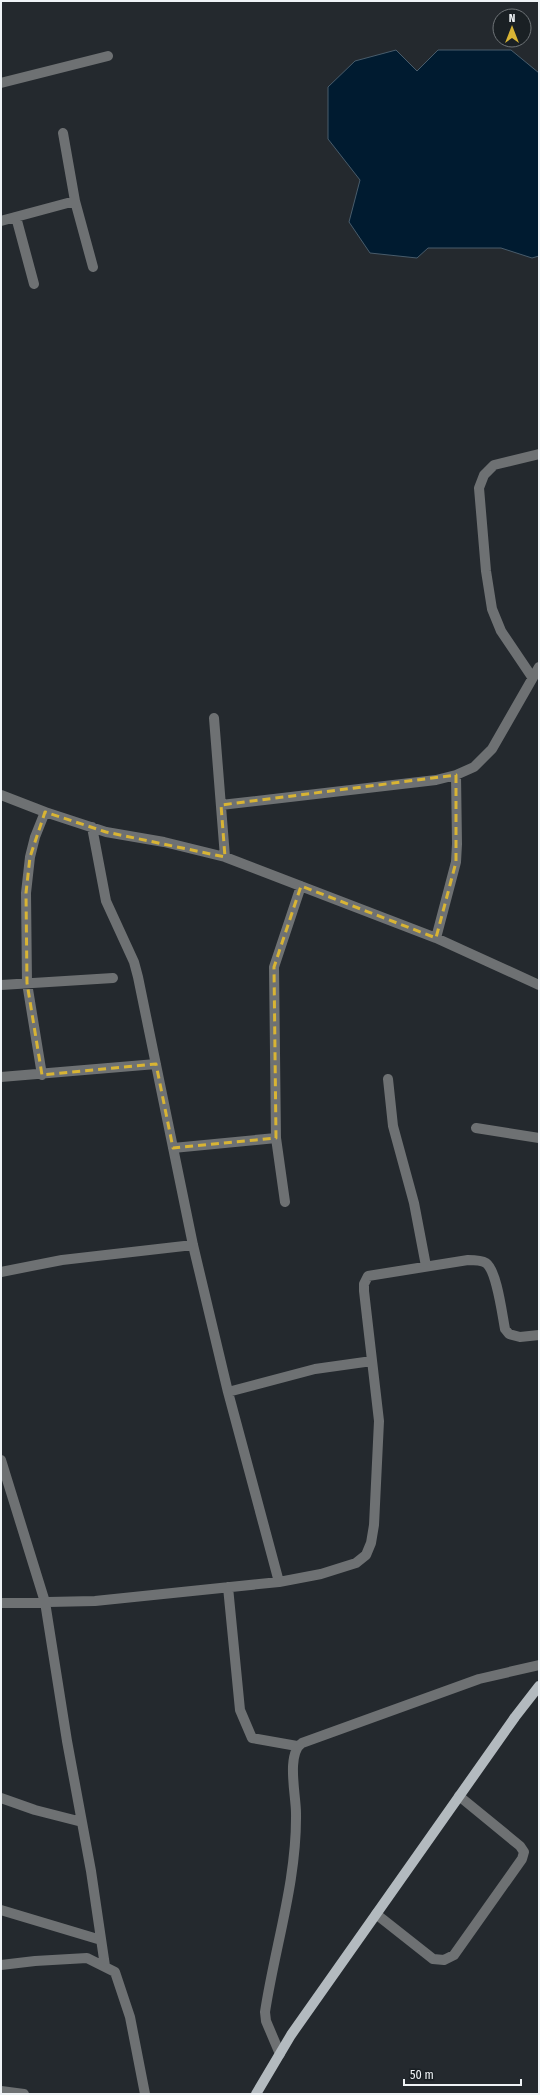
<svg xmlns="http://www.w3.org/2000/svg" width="540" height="2095" viewBox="0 0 540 2095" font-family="'Fira Sans Condensed',sans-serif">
<rect width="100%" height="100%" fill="#24292e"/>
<path fill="#001b30" stroke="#485c6b" d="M 396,50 L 417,71 L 438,50 L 511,50 L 539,73 L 539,256 L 532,258 L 501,248 L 428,248 L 417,258 L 370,253 L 349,222 L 360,180 L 328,139 L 328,87 L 355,61 Z"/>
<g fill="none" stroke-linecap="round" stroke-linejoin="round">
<path stroke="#6e7173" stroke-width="10" d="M 1,83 L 108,56
M 75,201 L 93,267
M 16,217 L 34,284
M 1,221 L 75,201 L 63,133
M 532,677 L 501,631 L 492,609 L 486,571 L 479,488 L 484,475 L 494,465 L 539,454
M 214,718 L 225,857
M 1,795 L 45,812 L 106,832 L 164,842 L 225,857 L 436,938 L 539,985
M 221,805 L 436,780 L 456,775 L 474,767 L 492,749 L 539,667
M 92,827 L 106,901 L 134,962 L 138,977 L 193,1245 L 228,1392 L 279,1582
M 436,938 L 456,862 L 457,844 L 456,775
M 1,985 L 113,978
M 42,1075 L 27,983 L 26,893 L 30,857 L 35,837 L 45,812
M 1,1077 L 156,1064
M 388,1079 L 393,1126 L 414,1203 L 426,1266
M 476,1128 L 539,1138
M 173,1148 L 276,1138
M 285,1202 L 276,1138 L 274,967 L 301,886
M 1,1272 L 62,1260 L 193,1245
M 228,1392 L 315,1369 L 372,1361
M 1,1460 L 45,1602 L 67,1741 L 91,1871 L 105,1966
M 228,1587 L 240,1710 L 252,1738 L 297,1746
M 1,1603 L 95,1601 L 279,1582 L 321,1574 L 356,1563 L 366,1555 L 371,1543 L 374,1525 L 379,1421 L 364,1291 L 364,1284 L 368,1276 L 468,1260 C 474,1260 481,1260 486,1263 C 497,1271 502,1314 505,1329 L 509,1334 L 520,1337 L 539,1335
M 1,1798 L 35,1810 L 82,1822
M 1,1910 L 101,1940
M 376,1914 L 433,1959 L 444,1960 L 454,1955 L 522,1859 L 524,1852 L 520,1846 L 459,1796
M 1,1965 L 35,1961 L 87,1958 L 115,1972 L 130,2017 L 145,2094
M 280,2054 L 266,2021 L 265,2012 C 275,1946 297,1881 296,1813 C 296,1795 286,1754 302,1743 L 479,1679 L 539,1665
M 1,2091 L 24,2094"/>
<path stroke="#b3babf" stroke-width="10" d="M 256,2094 L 291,2035 L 515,1717 L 539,1686"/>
</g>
<path fill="none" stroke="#d8b434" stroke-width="3" stroke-dasharray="8 5" stroke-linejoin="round" d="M 456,775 L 456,862 L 436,938 L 301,886 L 274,967 L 276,1138 L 173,1148 L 156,1064 L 42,1075 L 27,983 L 26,893 L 30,857 L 45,812 L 106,832 L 225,857 L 221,805 Z"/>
<rect width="540" height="2095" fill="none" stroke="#eff3f6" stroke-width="4"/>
<g transform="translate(512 28)"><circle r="19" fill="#1a2024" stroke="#6f7478"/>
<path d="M0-3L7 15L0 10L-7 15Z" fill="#d8b434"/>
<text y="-6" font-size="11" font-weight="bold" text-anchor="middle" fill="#eff3f6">N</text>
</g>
<path d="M404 2079v6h117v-6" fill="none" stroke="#eff3f6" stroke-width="2"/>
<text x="410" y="2079" font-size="12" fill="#eff3f6" stroke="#1a2024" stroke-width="3" paint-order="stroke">50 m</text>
</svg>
